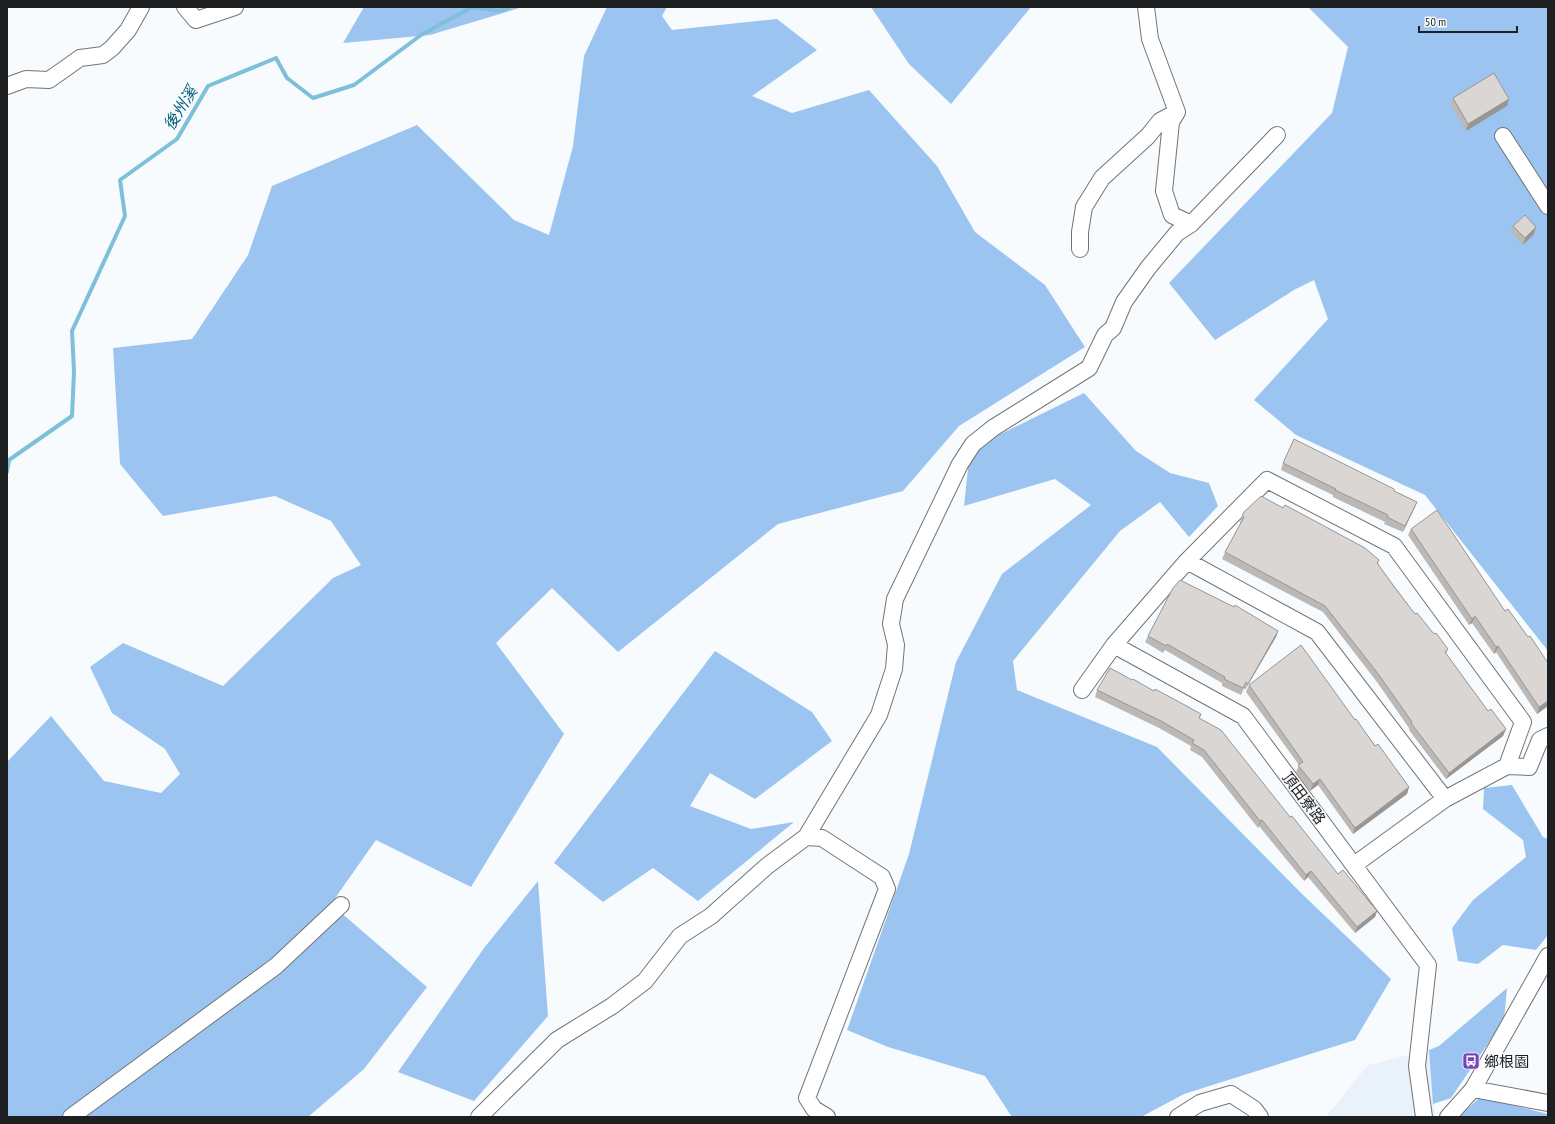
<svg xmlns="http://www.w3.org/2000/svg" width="1555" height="1124" viewBox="0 0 1555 1124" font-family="'PT Sans Narrow','Noto Sans TC',sans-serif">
<rect width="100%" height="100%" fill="#f8fbfd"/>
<path fill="#e9f1fa" d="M 1429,1050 L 1435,1117 L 1326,1117 L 1368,1065 Z"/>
<path fill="#9bc5f0" d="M 364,7 L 523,7 L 430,35 L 343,43 Z
M 607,7 L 667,7 L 662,16 L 672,30 L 777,19 L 817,50 L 752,96 L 792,113 L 869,90 L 937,166 L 975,232 L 1045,285 L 1085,347 L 959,426 L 903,491 L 778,524 L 618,652 L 552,588 L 496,643 L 564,734 L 471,887 L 376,840 L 331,904 L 427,987 L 364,1069 L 308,1117 L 7,1117 L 7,762 L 51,716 L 104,781 L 161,793 L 180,774 L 165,749 L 112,713 L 90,667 L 123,643 L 223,686 L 333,578 L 361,565 L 331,521 L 275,496 L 163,516 L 120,464 L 113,348 L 192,339 L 248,255 L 272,186 L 417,125 L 514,220 L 549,235 L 573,146 L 584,56 Z
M 871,7 L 1031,7 L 951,104 L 909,64 Z
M 1308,7 L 1548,7 L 1548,651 L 1425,495 L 1296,435 L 1254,400 L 1328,319 L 1314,280 L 1294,290 L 1215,340 L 1169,283 L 1332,113 L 1348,47 Z
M 1084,393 L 1136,451 L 1170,473 L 1209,483 L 1218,506 L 1189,537 L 1160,502 L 1120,531 L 1013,661 L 1017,690 L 1157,747 L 1300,892 L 1391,979 L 1355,1040 L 1184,1094 L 1141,1117 L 1012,1117 L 985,1076 L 888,1047 L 847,1030 L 909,854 L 956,662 L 1002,574 L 1091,505 L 1055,479 L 964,506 L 970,449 Z
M 715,651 L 812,712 L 832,741 L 755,799 L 710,773 L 690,806 L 751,829 L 794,822 L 698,901 L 653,868 L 603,902 L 554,863 Z
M 1512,785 L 1543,837 L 1548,839 L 1548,935 L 1536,950 L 1503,945 L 1478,964 L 1458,961 L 1452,928 L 1473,900 L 1526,857 L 1523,840 L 1483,809 L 1484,788 Z
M 538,881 L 548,1016 L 474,1101 L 398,1072 L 484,948 Z
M 1507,988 L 1504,1020 L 1451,1098 L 1433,1104 L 1429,1050 L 1439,1046 Z
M 1480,1097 L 1548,1114 L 1548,1117 L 1459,1117 Z"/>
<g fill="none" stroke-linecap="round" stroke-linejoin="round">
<path stroke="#7ebfda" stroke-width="4" d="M 7,472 L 9,460 L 72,416 L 74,371 L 72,331 L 125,216 L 120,180 L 177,139 L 208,86 L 276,58 L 287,78 L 313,98 L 354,85 L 421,35 L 472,7 L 500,11 L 509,7"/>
<defs>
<path id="minor" d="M 185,7 L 196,20 L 235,7
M 7,86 L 26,79 L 49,80 L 80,58 L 103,55 L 112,48 L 128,30 L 141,7
M 1503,136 L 1548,206
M 1191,224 L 1277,135
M 1080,249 L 1080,232 L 1084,207 L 1102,178 L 1148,136 L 1160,121 L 1177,112
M 1187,561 L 1317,632 L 1445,799
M 1082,690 L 1114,645
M 806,837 L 879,715 L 894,669 L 896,645 L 891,624 L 895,599 L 960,464 L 973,444 L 993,428 L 1089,368 L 1105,335 L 1113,328 L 1124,302 L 1148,268 L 1177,233 L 1191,224 L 1172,215 L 1164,191 L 1171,122 L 1177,112 L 1150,39 L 1146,7
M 1354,865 L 1445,799 L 1507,766 L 1529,767 L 1540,740 L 1548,736
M 1473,1089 L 1548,1103
M 71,1117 L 276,966 L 341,905
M 479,1117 L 557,1040 L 612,1006 L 645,981 L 680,936 L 711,916 L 767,866 L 806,837 L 822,838 L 882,877 L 887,889 L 807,1098 L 814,1109 L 827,1117
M 1178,1117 L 1200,1103 L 1231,1094 L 1254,1109 L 1260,1117
M 1424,1117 L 1417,1066 L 1428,965 L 1243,716 L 1114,645 L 1187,561 L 1267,480 L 1394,546 L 1523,722 L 1507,766
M 1448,1117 L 1473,1089 L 1548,956"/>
</defs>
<use href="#minor" stroke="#727476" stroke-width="18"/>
<use href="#minor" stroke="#fff" stroke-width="16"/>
</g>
<path fill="#bbb8b6" d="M 1453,98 L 1507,106 L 1466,131 L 1451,105 Z
M 1513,226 L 1534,234 L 1523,245 L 1511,232 Z
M 1283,463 L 1394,491 L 1417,502 L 1414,509 L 1403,532 L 1384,524 L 1385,522 L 1333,497 L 1333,495 L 1281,470 Z
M 1242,516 L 1379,560 L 1378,564 L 1415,614 L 1448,649 L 1446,654 L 1461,674 L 1488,711 L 1506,729 L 1503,736 L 1446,779 L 1409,730 L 1409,728 L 1377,682 L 1323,612 L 1222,559 L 1225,552 L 1241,523 L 1240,523 Z
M 1411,529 L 1505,611 L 1528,637 L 1548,663 L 1548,706 L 1537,714 L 1496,652 L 1494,654 L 1472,623 L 1469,625 L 1408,535 Z
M 1278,631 L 1276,637 L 1245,690 L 1244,688 L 1241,695 L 1222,686 L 1222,683 L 1165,650 L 1163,653 L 1145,642 L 1148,636 Z
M 1132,680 L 1201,714 L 1200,718 L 1290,817 L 1338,874 L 1377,911 L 1375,917 L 1355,933 L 1308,877 L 1304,881 L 1259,826 L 1258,828 L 1202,757 L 1190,750 L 1191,746 L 1159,728 L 1095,697 L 1097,690 Z
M 1249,685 L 1355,720 L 1409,787 L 1407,794 L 1353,834 L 1318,785 L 1310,791 L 1296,772 L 1299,765 L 1246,692 Z"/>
<path fill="#989694" d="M 1509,99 L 1507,106 L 1466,131 L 1468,124 Z
M 1536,227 L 1534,234 L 1523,245 L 1525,238 Z
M 1417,502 L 1414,509 L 1403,532 L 1405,526 Z
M 1475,616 L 1472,623 L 1469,625 L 1472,619 Z
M 1278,631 L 1276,637 L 1245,690 L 1248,684 Z
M 1498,646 L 1496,652 L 1494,654 L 1496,647 Z
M 1548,701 L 1548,706 L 1537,714 L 1539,707 Z
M 1506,729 L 1503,736 L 1446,779 L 1449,773 Z
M 1320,779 L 1318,785 L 1310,791 L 1313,784 Z
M 1409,787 L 1407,794 L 1353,834 L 1355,828 Z
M 1262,820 L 1258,828 L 1260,821 Z
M 1311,871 L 1308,877 L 1304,881 L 1306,875 Z
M 1377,911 L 1375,917 L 1355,933 L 1357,927 Z"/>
<path fill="#d9d6d4" stroke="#989694" d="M 1494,73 L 1509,99 L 1468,124 L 1453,98 Z
M 1525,215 L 1536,227 L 1525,238 L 1513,226 Z
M 1294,439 L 1394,489 L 1394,491 L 1417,502 L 1405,526 L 1387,517 L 1388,515 L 1335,490 L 1336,489 L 1283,463 Z
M 1261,496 L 1283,508 L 1285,505 L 1365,548 L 1379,560 L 1377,563 L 1395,588 L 1415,614 L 1417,613 L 1434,634 L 1436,633 L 1448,649 L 1445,652 L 1461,674 L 1488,711 L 1491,709 L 1506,729 L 1449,773 L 1411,723 L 1412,722 L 1379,675 L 1325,606 L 1225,552 L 1244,517 L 1242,516 L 1244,512 Z
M 1437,510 L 1505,611 L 1508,609 L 1528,637 L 1530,636 L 1548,663 L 1548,701 L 1539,707 L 1498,646 L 1496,647 L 1475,616 L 1472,619 L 1411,529 Z
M 1180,580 L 1234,607 L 1235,605 L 1278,631 L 1248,684 L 1246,682 L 1243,688 L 1224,679 L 1225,677 L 1167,644 L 1166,646 L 1148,636 L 1173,588 Z
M 1301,645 L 1355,720 L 1356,719 L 1375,746 L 1378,744 L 1409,787 L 1355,828 L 1320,779 L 1313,784 L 1298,765 L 1303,762 L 1249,685 Z
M 1110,668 L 1132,680 L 1133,679 L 1154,691 L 1155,689 L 1183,704 L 1201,714 L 1199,718 L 1221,730 L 1290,817 L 1292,816 L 1338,874 L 1343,870 L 1377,911 L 1357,927 L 1311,871 L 1306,875 L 1262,820 L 1260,821 L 1204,750 L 1192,743 L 1194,740 L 1161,721 L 1097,690 Z"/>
<defs>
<symbol id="bus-square" viewBox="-11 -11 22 22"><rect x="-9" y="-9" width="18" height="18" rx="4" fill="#7644bb" stroke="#f8fbfd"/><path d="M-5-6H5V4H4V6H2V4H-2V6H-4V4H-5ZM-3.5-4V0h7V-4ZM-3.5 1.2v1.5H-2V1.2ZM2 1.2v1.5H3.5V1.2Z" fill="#fff"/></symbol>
</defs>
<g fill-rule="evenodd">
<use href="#bus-square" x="1461" y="1051" width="20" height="20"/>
</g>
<g text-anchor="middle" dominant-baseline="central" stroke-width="3" stroke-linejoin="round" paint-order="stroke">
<g font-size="15" fill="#1e1f20" stroke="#f8fbfd">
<text transform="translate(1304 798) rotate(53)">頂田寮路</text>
</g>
<g font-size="15" fill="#1e1f20" stroke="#f8fbfd" text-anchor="start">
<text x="1484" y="1061">鄉根園</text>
</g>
<g font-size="16" font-style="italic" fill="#005d78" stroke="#f8fbfd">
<text transform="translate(180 108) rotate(-58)">後州溪</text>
</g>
</g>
<rect width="1555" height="1124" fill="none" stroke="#1e1f20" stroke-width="16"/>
<path d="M1419 26v6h98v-6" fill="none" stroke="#1e1f20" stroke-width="2"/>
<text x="1425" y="26" font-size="12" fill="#1e1f20" stroke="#f8fbfd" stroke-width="3" paint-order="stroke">50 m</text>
</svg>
